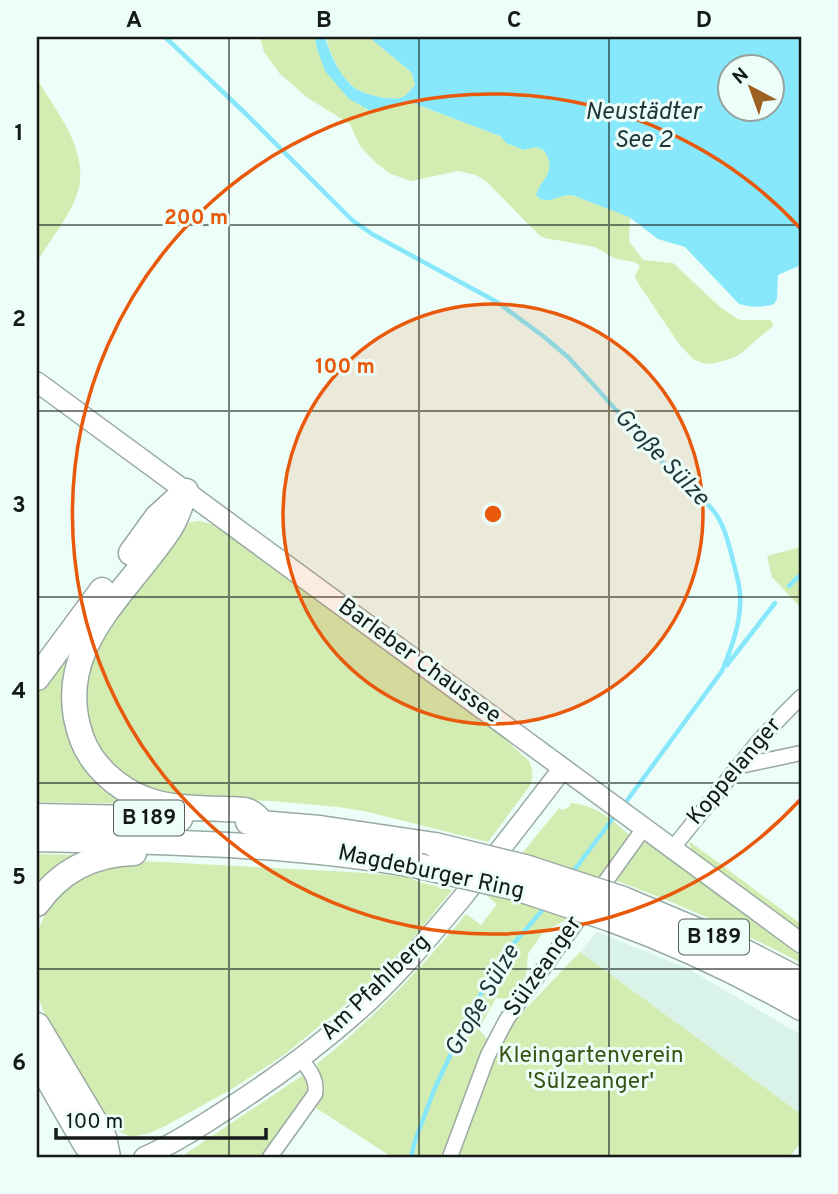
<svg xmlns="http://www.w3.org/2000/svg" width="838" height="1194" viewBox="0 0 838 1194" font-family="Overpass,sans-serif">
<rect width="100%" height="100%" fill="#ecfef7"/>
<path fill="#d9f3e9" d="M 597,932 L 687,968 L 801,1035 L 801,1114 L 580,952 Z"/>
<path fill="#d3ecb1" d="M 260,37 L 315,37 L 317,49 L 369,110 L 413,103 L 500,136 L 506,143 L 524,150 C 530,148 535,146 541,149 C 545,151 546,154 548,158 C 554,174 540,181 536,195 L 540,199 C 552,202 560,194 572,195 L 630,217 L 629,241 L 643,260 L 673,263 L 720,307 L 736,318 L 741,320 L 770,320 L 774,325 L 740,354 L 733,358 L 712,364 L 702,363 L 693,359 L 679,344 L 636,280 L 635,276 L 640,266 L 634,262 L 616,259 L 595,247 L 545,238 L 539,235 L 487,182 L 476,175 L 458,171 L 411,181 L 391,174 L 376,163 L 360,146 L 350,124 L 308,98 L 280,74 L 264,52 Z
M 326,37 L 369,37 L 412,73 L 415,85 C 411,89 408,94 403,97 C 392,102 359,94 351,85 C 338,72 330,54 326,37 Z
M 37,79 C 59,116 95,157 74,202 C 64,223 49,242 37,262 Z
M 160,520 L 67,703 L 136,804 L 37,802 L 37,688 Z
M 200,521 L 211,524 L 229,535 L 498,733 L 529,761 C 533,770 534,777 529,787 L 488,842 L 364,811 L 338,807 L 271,801 L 182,797 L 149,790 L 120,773 L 98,747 L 83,705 L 94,646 L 185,524 L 191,522 Z
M 801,547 L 801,608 L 772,577 L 767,556 Z
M 571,803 C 596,805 612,820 630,835 L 614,860 L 564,921 L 543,932 L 528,954 L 526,976 L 514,995 L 507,999 L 496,998 L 479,1029 L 487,1039 L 487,1043 L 442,1157 L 392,1157 L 316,1108 C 321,1100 327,1090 323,1080 C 321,1073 317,1071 317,1064 C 373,1019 421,969 466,914 L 481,925 L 497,904 L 483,893 L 523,852 L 559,808 L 562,810 L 569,807 Z
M 689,841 L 801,924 L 801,934 L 692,853 Z
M 644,843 L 650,844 L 801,956 L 801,963 C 741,931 679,904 615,880 L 640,846 Z
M 37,854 L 73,855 L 84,854 L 37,892 Z
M 141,861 L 367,873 L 408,877 L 419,882 L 452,890 L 410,942 L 380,973 L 345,1005 L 284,1055 L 230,1090 L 167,1125 L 150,1133 L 131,1137 L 116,1130 L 103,1116 L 49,1025 L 37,994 L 37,932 L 49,907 L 79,875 Z
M 580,952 L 801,1114 L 801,1142 L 790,1157 L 459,1157 L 496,1052 L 513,1022 Z
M 303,1075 L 306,1077 L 310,1089 L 264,1157 L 181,1157 Z"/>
<path fill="#87e7fb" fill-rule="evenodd" d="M 315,37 L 325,37 C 330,54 338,72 351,85 C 359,94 392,102 403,97 C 408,94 411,89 415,85 L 412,73 L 369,37 L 801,37 L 801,265 L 778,275 L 777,299 L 774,304 C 762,308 750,307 739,304 L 685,247 L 658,239 L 629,217 L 572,195 C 560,194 552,203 540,199 L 536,195 C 540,181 554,174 548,158 C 546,154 545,151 541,149 C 535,146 530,148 524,150 L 506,143 L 500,136 L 413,103 L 369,110 L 349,99 L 325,71 L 317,49 ZM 730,66 L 772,66 L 772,108 L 730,108 Z"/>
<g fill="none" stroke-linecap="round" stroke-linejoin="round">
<path stroke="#87e7fb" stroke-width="4.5" d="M 165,37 L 246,114 L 352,220 L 372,234 L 497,302 L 543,336 L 568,357 L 591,382 L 682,484 C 717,507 724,521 733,561 C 736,572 739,582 740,593 C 742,620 732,647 722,671 L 623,806
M 789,586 L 801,574
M 727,665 L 775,603
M 572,873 L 617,813
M 411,1157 L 415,1141 L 434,1090 L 472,1009 L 504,955 L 545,907"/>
<defs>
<path id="street" d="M 740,766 L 801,753
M 672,849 L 758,742 L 783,715 L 801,697
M 270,1157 L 315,1094 C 318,1079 309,1070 301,1059
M 450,1157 L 488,1055 L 507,1019 L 644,828"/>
<path id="secondary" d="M 37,382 L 801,943
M 144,1157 C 174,1144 207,1122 235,1104 C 278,1076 320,1045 358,1011 C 397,977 429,937 462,898 C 496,855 530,812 563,768"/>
<path id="highway" d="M 186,491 C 181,503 177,519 169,530 C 126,595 49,650 82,739 C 92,766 118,789 145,799 C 170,809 198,808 224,809 C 231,810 244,808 250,812 C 254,814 259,819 262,823
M 131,553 L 157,517 L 180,496
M 37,678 L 102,590
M 37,816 L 180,819
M 248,822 L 320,828 L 435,845
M 37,839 C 165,842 292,843 419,866
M 623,899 L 732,945 L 801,981
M 37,904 C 60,871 94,854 134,853
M 610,919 C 676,943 740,973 801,1008
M 37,1025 L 104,1137 L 108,1157
M 37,1060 L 86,1145 L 98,1157"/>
</defs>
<use href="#street" stroke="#99aaa3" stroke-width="17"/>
<use href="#secondary" stroke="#99aaa3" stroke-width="22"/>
<use href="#highway" stroke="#99aaa3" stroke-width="27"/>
<use href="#street" stroke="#fff" stroke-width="14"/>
<use href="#secondary" stroke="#fff" stroke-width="19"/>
<use href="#highway" stroke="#fff" stroke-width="24"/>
<defs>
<path id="highway-bridge" d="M 435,845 L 525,867 L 623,899
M 419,866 L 516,888 L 610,919"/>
</defs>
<use href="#highway-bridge" stroke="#99aaa3" stroke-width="27" stroke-linecap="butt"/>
<use href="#highway-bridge" stroke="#fff" stroke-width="24"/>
</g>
<path fill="none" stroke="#141a18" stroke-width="2" stroke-opacity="0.55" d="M 229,37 L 229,1157M 419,37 L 419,1157M 609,37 L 609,1157M 37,225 L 801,225M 37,411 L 801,411M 37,597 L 801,597M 37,783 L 801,783M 37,969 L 801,969"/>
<circle cx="493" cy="514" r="210" fill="#e8590c" fill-opacity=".12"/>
<g fill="none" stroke="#e8590c" stroke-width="3.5">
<circle cx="493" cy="514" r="210"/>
<path d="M800 800A420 420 0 1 1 800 228"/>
</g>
<g text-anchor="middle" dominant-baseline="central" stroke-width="6" stroke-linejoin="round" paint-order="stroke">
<g fill="#ecfef7" stroke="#555e5b" stroke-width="2">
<rect x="114" y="800.5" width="70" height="35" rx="5"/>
<rect x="679" y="919.5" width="70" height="35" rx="5"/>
</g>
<g font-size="21" font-weight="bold" fill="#141a18">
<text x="149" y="818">B 189</text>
<text x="714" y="937">B 189</text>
</g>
<g font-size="23" fill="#141a18" stroke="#ecfef7">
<text transform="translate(419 662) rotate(36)">Barleber Chaussee</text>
<text transform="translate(735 772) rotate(-50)">Koppelanger</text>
<text transform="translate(431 873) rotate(12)">Magdeburger Ring</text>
<text transform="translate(544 967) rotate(-55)">Sülzeanger</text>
<text transform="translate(376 988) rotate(-44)">Am Pfahlberg</text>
</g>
<g font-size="23" fill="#3c5114" stroke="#ecfef7">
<text x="591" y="1056">Kleingartenverein<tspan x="591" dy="26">'Sülzeanger'</tspan></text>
</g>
<g font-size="24" font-style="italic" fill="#1e353a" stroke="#ecfef7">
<text x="643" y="113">Neustädter<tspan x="643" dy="28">See 2</tspan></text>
<text transform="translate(661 458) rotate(46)">Große Sülze</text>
<text transform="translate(483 1001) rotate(-60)">Große Sülze</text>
</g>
</g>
<circle cx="493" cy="514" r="10" fill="#e8590c" stroke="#ecfef7" stroke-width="3.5"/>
<g font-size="21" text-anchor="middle" font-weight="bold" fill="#e8590c" stroke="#ecfef7" stroke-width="6" stroke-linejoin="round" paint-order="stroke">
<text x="196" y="224">200 m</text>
<text x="345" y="373">100 m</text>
</g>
<rect width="838" height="1194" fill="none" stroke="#ecfef7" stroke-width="77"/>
<g transform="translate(751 88) rotate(319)"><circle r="33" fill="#ecfef7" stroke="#96a39e" stroke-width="2"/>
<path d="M0-5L12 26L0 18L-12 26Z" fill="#9c6022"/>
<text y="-10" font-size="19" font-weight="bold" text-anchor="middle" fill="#141a18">N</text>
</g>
<path d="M56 1128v10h210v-10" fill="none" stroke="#141a18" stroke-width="3.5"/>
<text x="66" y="1128" font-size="21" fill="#141a18" stroke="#ecfef7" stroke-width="5" paint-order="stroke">100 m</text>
<rect x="38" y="38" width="762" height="1118" fill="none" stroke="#141a18" stroke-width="2.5"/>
<g font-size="23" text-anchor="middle" font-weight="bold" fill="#141a18">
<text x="134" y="27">A</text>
<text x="324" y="27">B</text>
<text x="514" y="27">C</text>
<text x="704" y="27">D</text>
<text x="19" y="140">1</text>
<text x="19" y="326">2</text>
<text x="19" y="512">3</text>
<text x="19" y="698">4</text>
<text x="19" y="884">5</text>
<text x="19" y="1070">6</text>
</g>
</svg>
